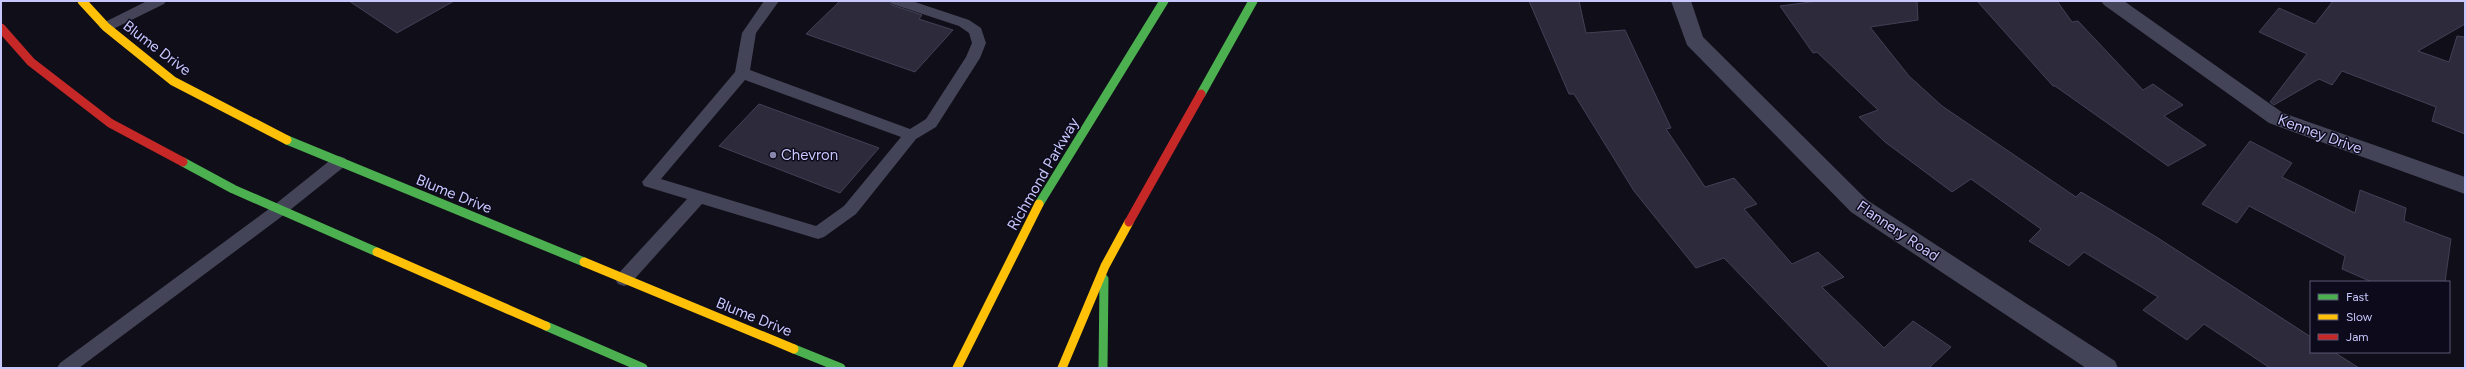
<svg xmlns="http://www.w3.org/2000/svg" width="2466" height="369" viewBox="0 0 2466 369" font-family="Figtree,sans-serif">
<rect width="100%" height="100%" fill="#100e18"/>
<path fill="#2d2b3b" stroke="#424056" d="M 349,1 L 454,1 L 397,33 Z
M 840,1 L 889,1 L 892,5 L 922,15 L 919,19 L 953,30 L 915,72 L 806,34 Z
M 1529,1 L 1579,1 L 1586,33 L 1625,30 L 1671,128 L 1666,129 L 1705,187 L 1734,178 L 1757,204 L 1744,209 L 1792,264 L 1818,252 L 1844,277 L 1822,287 L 1884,348 L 1913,321 L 1951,347 L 1929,368 L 1830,368 L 1724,258 L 1696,268 L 1634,191 L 1574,94 L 1569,94 Z
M 1818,1 L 1917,1 L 1918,20 L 1870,27 L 1909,76 L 1942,106 L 2076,197 L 2081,192 L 2158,238 L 2311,337 L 2311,352 L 2334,352 L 2359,368 L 2270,368 L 2204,324 L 2187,340 L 2143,310 L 2158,297 L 2084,252 L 2069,266 L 2029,241 L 2041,229 L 1971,179 L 1952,192 L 1885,142 L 1859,117 L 1878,110 L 1817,52 L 1813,53 L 1780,6 Z
M 1977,1 L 2057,1 L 2072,22 L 2078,21 L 2143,90 L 2153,84 L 2183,105 L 2164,116 L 2206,145 L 2168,166 L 2055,86 L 2053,86 Z
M 2333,1 L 2465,1 L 2465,24 L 2418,51 L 2449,62 L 2457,36 L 2465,37 L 2465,134 L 2432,121 L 2436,107 L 2342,71 L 2332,85 L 2319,79 L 2274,105 L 2270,102 L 2307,54 L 2259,32 L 2279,8 L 2315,24 Z
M 759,104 L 879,148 L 840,193 L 719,146 Z
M 2250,141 L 2292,163 L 2282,177 L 2355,213 L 2360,190 L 2406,208 L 2404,221 L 2451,239 L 2445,282 L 2372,282 L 2342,269 L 2345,256 L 2249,206 L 2237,223 L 2202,204 Z"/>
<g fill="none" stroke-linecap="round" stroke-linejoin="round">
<path fill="#444458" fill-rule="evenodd" d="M 147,1 L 166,1 L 164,4 L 111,30 L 106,32 L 99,27 L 101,24 Z
M 764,1 L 779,1 L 756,33 L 750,70 L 910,129 L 926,119 L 966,57 L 972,43 L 969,33 L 959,26 L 892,4 L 890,1 L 912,1 L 969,20 L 981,28 L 986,43 L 980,58 L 936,127 L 916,139 L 856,214 L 824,237 L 818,239 L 702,204 L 630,284 L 624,286 L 618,284 L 615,279 L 618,274 L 687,199 L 644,186 L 642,182 L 735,72 L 742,33 ZM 745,80 L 901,137 L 844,206 L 816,226 L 661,179 Z
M 339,156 L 345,158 L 347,162 L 345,166 L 285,214 L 79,368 L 57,368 L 60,363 L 273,206 L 333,158 Z"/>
<path fill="#444458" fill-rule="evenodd" d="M 1671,1 L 1691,1 L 1703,37 L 1867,200 L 2115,361 L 2118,368 L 2086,368 L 1851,212 L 1687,45 Z
M 2101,1 L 2124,1 L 2283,113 L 2465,177 L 2465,194 L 2269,123 L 2104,5 Z"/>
<path stroke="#4caf50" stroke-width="9" d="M 1201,94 L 1253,1
M 287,140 L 584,262
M 183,162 L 233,189 L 377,252
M 1039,204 L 1164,1
M 546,326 L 643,368
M 794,349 L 841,368
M 1103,368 L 1104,279"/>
<path stroke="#ffc107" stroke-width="9" d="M 82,1 L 106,27 L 173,81 L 287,140
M 377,252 L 546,326
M 584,262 L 794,349
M 957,368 L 1039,204
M 1062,368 L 1105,266 L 1129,222"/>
<path stroke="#c62828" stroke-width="9" d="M 1,28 L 31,62 L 110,123 L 183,162
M 1129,222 L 1201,94"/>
</g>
<circle fill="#8886ad" stroke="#0d0b1b" stroke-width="1.5" cx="773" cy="155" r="4"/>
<g text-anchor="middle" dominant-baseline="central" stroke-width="3" stroke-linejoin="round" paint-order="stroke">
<g font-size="15" fill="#c8c7fd" stroke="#0d0b1b">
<text transform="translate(157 48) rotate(37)">Blume Drive</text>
<text transform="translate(2320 134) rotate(20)">Kenney Drive</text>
<text transform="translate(1043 174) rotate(-60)">Richmond Parkway</text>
<text transform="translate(454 194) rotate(22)">Blume Drive</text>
<text transform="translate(1898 231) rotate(34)">Flannery Road</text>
<text transform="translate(754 317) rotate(22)">Blume Drive</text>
</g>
<g font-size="15" fill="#c8c7fd" stroke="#0d0b1b" text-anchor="start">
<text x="781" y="155">Chevron</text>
</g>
</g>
<rect width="2466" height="369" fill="none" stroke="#c8c7fd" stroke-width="4"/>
<rect x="2310" y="281" width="140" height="72" fill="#0d0b1b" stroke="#585675"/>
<rect x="2318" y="294" width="20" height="6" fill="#4caf50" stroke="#585675"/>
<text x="2346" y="301" font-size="12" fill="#c8c7fd">Fast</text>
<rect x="2318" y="314" width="20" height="6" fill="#ffc107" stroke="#585675"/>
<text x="2346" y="321" font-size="12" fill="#c8c7fd">Slow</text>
<rect x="2318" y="334" width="20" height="6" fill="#c62828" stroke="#585675"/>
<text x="2346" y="341" font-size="12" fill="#c8c7fd">Jam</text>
</svg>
